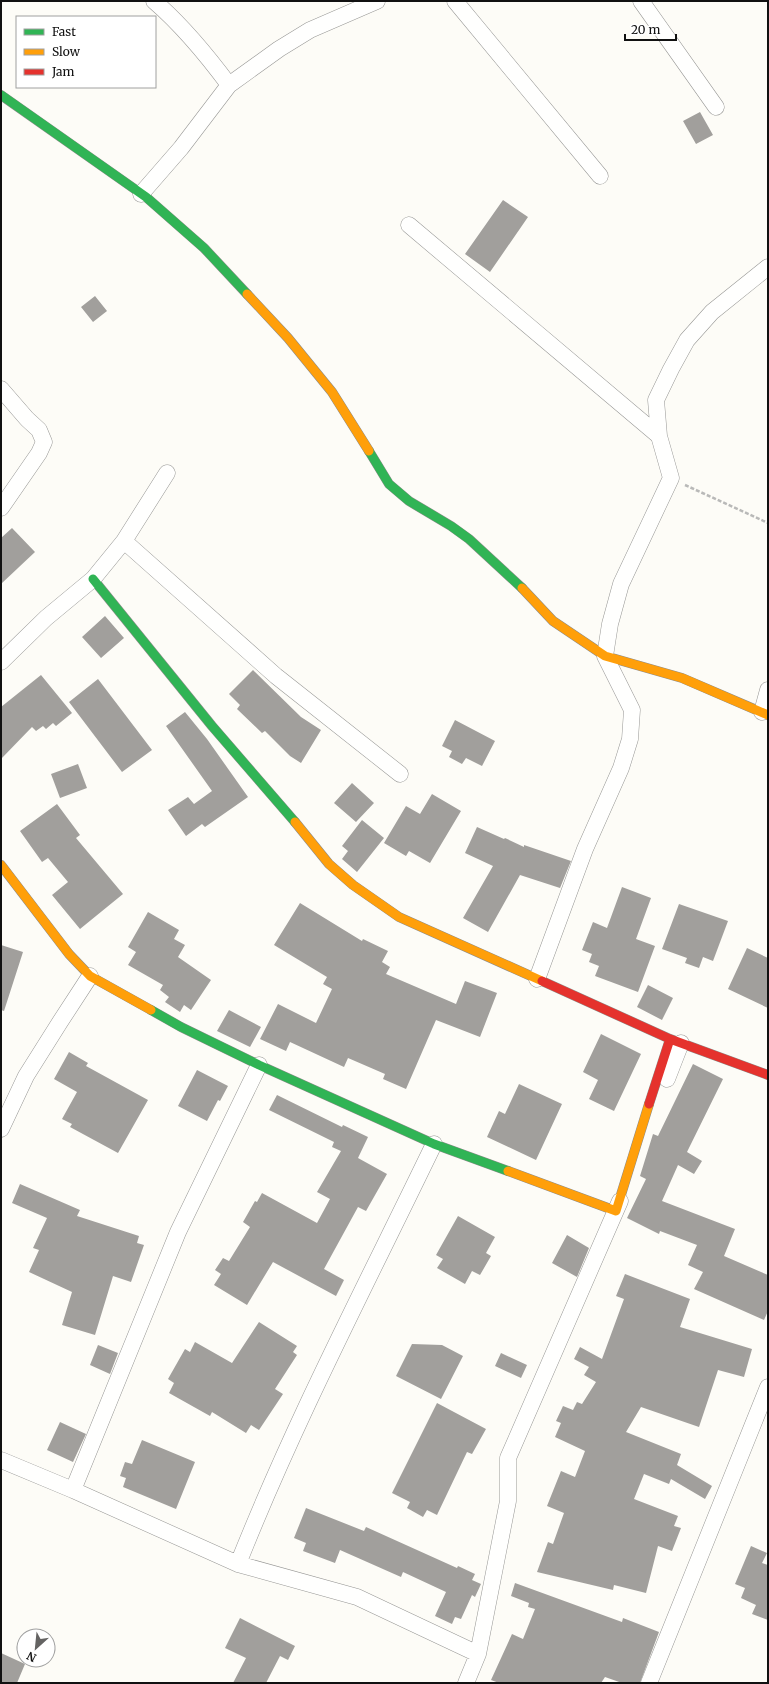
<svg xmlns="http://www.w3.org/2000/svg" width="769" height="1684" viewBox="0 0 769 1684" font-family="Merriweather,serif">
<rect width="100%" height="100%" fill="#fdfcf7"/>
<path fill="#a19f9c" d="M 700,112 L 713,135 L 696,144 L 683,121 Z
M 503,200 L 528,217 L 490,272 L 465,254 Z
M 95,296 L 107,311 L 93,322 L 81,307 Z
M 12,528 L 35,552 L 1,584 L 1,538 Z
M 105,616 L 124,638 L 101,658 L 82,637 Z
M 253,670 L 301,717 L 321,730 L 301,763 L 290,756 L 265,731 L 262,733 L 237,709 L 240,705 L 229,694 Z
M 41,675 L 72,713 L 56,726 L 53,723 L 46,729 L 43,726 L 36,731 L 32,727 L 1,759 L 1,707 Z
M 98,679 L 152,750 L 122,772 L 69,702 Z
M 185,712 L 207,739 L 248,797 L 205,827 L 202,824 L 186,836 L 168,810 L 188,797 L 194,804 L 212,791 L 166,726 Z
M 455,720 L 495,741 L 482,766 L 466,758 L 462,764 L 449,757 L 452,751 L 442,746 Z
M 78,764 L 87,788 L 60,798 L 51,774 Z
M 352,783 L 374,803 L 356,822 L 334,803 Z
M 432,794 L 461,811 L 430,863 L 409,851 L 406,856 L 384,843 L 406,806 L 420,814 Z
M 57,804 L 80,835 L 76,838 L 123,894 L 80,929 L 52,895 L 68,882 L 48,858 L 42,862 L 20,831 Z
M 362,820 L 384,838 L 357,872 L 342,859 L 348,851 L 342,846 Z
M 477,827 L 504,839 L 505,838 L 524,847 L 524,845 L 571,861 L 560,888 L 520,875 L 488,932 L 463,918 L 493,866 L 465,853 Z
M 622,887 L 651,898 L 636,939 L 655,946 L 638,992 L 595,976 L 599,966 L 589,962 L 592,954 L 582,950 L 593,922 L 607,928 Z
M 300,903 L 362,941 L 363,939 L 388,951 L 382,962 L 390,967 L 386,974 L 456,1004 L 465,981 L 497,993 L 480,1037 L 436,1020 L 406,1089 L 383,1079 L 385,1074 L 348,1058 L 344,1067 L 290,1042 L 286,1051 L 260,1039 L 278,1004 L 316,1023 L 332,989 L 323,984 L 327,977 L 274,945 Z
M 679,904 L 728,921 L 713,961 L 703,957 L 699,968 L 685,963 L 687,958 L 662,949 Z
M 148,912 L 179,930 L 174,939 L 185,945 L 178,957 L 211,980 L 191,1010 L 184,1005 L 180,1012 L 165,1002 L 169,997 L 160,990 L 163,985 L 128,965 L 136,952 L 128,947 Z
M 1,945 L 23,952 L 4,1011 L 1,1010 Z
M 747,948 L 768,958 L 768,1008 L 728,989 Z
M 648,985 L 673,998 L 662,1020 L 637,1007 Z
M 229,1010 L 261,1027 L 250,1047 L 217,1031 Z
M 601,1034 L 641,1054 L 614,1111 L 589,1099 L 598,1080 L 583,1072 Z
M 69,1052 L 88,1063 L 86,1066 L 148,1100 L 118,1153 L 70,1127 L 72,1124 L 62,1119 L 77,1092 L 54,1079 Z
M 693,1064 L 723,1079 L 687,1152 L 702,1161 L 694,1174 L 678,1165 L 662,1201 L 735,1229 L 724,1256 L 768,1275 L 768,1311 L 764,1320 L 694,1289 L 703,1272 L 688,1265 L 697,1245 L 660,1231 L 659,1234 L 627,1218 L 646,1179 L 640,1176 L 653,1134 L 658,1136 Z
M 197,1070 L 228,1086 L 220,1101 L 218,1100 L 207,1121 L 178,1106 Z
M 519,1084 L 562,1104 L 536,1160 L 487,1137 L 499,1111 L 505,1114 Z
M 277,1095 L 342,1127 L 343,1125 L 368,1137 L 358,1158 L 387,1174 L 366,1211 L 358,1207 L 324,1269 L 344,1280 L 336,1296 L 273,1262 L 247,1305 L 214,1285 L 221,1274 L 215,1270 L 223,1258 L 229,1261 L 250,1227 L 243,1222 L 255,1201 L 257,1202 L 262,1193 L 317,1223 L 330,1199 L 317,1192 L 341,1151 L 332,1147 L 334,1142 L 269,1110 Z
M 20,1184 L 80,1210 L 77,1216 L 139,1236 L 137,1243 L 144,1245 L 131,1282 L 113,1276 L 95,1335 L 62,1325 L 72,1292 L 29,1272 L 39,1250 L 33,1248 L 47,1218 L 12,1203 Z
M 458,1216 L 495,1237 L 486,1253 L 491,1256 L 480,1275 L 472,1271 L 465,1284 L 437,1268 L 443,1259 L 436,1255 Z
M 567,1235 L 589,1248 L 577,1277 L 552,1263 Z
M 625,1274 L 690,1299 L 680,1327 L 752,1349 L 744,1377 L 718,1370 L 699,1427 L 641,1407 L 626,1432 L 681,1454 L 677,1465 L 712,1486 L 705,1499 L 671,1479 L 669,1484 L 644,1474 L 634,1499 L 678,1516 L 674,1526 L 681,1528 L 672,1551 L 658,1546 L 646,1593 L 614,1585 L 613,1590 L 537,1572 L 548,1542 L 553,1544 L 564,1513 L 547,1506 L 561,1471 L 575,1477 L 585,1451 L 555,1437 L 561,1423 L 556,1421 L 563,1406 L 573,1410 L 577,1402 L 582,1404 L 596,1382 L 584,1375 L 589,1367 L 574,1359 L 580,1347 L 602,1359 L 624,1299 L 616,1296 Z
M 259,1322 L 297,1346 L 293,1352 L 297,1355 L 275,1389 L 283,1394 L 259,1430 L 251,1425 L 246,1433 L 212,1412 L 210,1416 L 169,1393 L 174,1383 L 168,1379 L 185,1349 L 190,1352 L 195,1342 L 232,1363 Z
M 412,1344 L 442,1345 L 463,1356 L 441,1399 L 396,1376 Z
M 98,1345 L 118,1353 L 110,1374 L 90,1365 Z
M 501,1353 L 527,1365 L 521,1378 L 495,1366 Z
M 437,1403 L 486,1429 L 472,1454 L 467,1452 L 437,1515 L 427,1510 L 423,1517 L 407,1508 L 410,1502 L 392,1493 Z
M 60,1422 L 86,1434 L 73,1462 L 47,1450 Z
M 142,1440 L 195,1462 L 176,1509 L 123,1487 L 126,1478 L 120,1476 L 125,1462 L 132,1464 Z
M 306,1508 L 364,1531 L 366,1527 L 457,1568 L 458,1566 L 475,1574 L 472,1580 L 481,1584 L 475,1597 L 472,1595 L 461,1619 L 455,1617 L 452,1624 L 435,1616 L 446,1592 L 403,1572 L 401,1577 L 340,1550 L 335,1563 L 303,1551 L 306,1543 L 294,1538 Z
M 751,1546 L 767,1553 L 762,1563 L 768,1565 L 768,1620 L 752,1614 L 756,1605 L 741,1598 L 745,1588 L 735,1584 Z
M 515,1583 L 622,1622 L 623,1618 L 659,1632 L 640,1683 L 622,1683 L 605,1677 L 601,1683 L 499,1683 L 491,1680 L 512,1634 L 523,1639 L 535,1609 L 528,1607 L 529,1603 L 511,1596 Z
M 240,1618 L 295,1646 L 288,1660 L 280,1656 L 266,1683 L 233,1683 L 246,1658 L 225,1648 Z
M 1,1653 L 25,1664 L 17,1683 L 1,1683 Z"/>
<g fill="none" stroke-linecap="round" stroke-linejoin="round">
<defs>
<path id="street" d="M 154,1 C 183,26 206,54 229,85
M 455,1 L 600,176
M 641,1 L 716,107
M 141,194 L 181,148 L 229,85 L 279,49 L 310,30 L 377,1
M 409,225 L 659,436
M 1,389 L 27,419 L 39,430 L 44,442 L 39,453 L 1,508
M 124,541 L 276,676 L 400,774
M 1,662 L 46,618 L 93,579 L 124,541 L 167,473
M 762,712 L 768,690
M 537,979 L 585,849 L 621,768 L 630,739 L 632,710 L 605,656 L 610,624 L 621,584 L 671,478 L 659,436 L 656,400 L 671,369 L 687,340 L 712,312 L 768,267
M 667,1079 L 681,1043
M 1,1129 L 26,1076 L 60,1022 L 90,976
M 1,1460 L 73,1490 L 238,1564 L 357,1597 L 478,1654
M 73,1490 L 178,1232 L 259,1065
M 238,1564 C 295,1420 367,1283 434,1144
M 466,1683 L 478,1654 L 508,1501 L 508,1458 L 620,1201
M 649,1683 L 768,1387"/>
<path id="fast" d="M 1,95 L 146,197 L 204,248 L 247,294
M 369,451 L 389,484 L 409,501 L 451,526 L 469,539 L 522,588
M 93,579 L 212,726 L 295,822
M 151,1010 L 181,1027 L 259,1065 L 434,1144 L 508,1171"/>
<path id="slow" d="M 247,294 L 288,338 L 332,392 L 369,451
M 522,588 L 553,621 L 605,656 L 682,678 L 768,715
M 295,822 L 329,864 L 353,885 L 399,917 L 542,981
M 1,865 L 69,954 L 90,976 L 151,1010
M 508,1171 L 616,1211 L 649,1104"/>
<path id="jam" d="M 542,981 L 670,1039 L 768,1075
M 649,1104 L 670,1039"/>
</defs>
<use href="#street" stroke="#979795" stroke-width="17"/>
<use href="#fast" stroke="#8e8d8b" stroke-width="10"/>
<use href="#slow" stroke="#8e8d8b" stroke-width="10"/>
<use href="#jam" stroke="#8e8d8b" stroke-width="10"/>
<path stroke="#b9b9b8" stroke-width="2.5" stroke-dasharray="4 2" stroke-linecap="butt" d="M 685,485 L 768,523"/>
<use href="#street" stroke="#fffffe" stroke-width="16"/>
<use href="#fast" stroke="#30b455" stroke-width="9"/>
<use href="#slow" stroke="#ff9f0a" stroke-width="9"/>
<use href="#jam" stroke="#e5322d" stroke-width="9"/>
</g>
<rect width="769" height="1684" fill="none" stroke="#111111" stroke-width="4"/>
<rect x="16" y="16" width="140" height="72" fill="#ffffff" stroke="#a0a0a0"/>
<rect x="24" y="29" width="20" height="6" fill="#30b455" stroke="#a0a0a0"/>
<text x="52" y="36" font-size="12" fill="#111111">Fast</text>
<rect x="24" y="49" width="20" height="6" fill="#ff9f0a" stroke="#a0a0a0"/>
<text x="52" y="56" font-size="12" fill="#111111">Slow</text>
<rect x="24" y="69" width="20" height="6" fill="#e5322d" stroke="#a0a0a0"/>
<text x="52" y="76" font-size="12" fill="#111111">Jam</text>
<g transform="translate(36 1648) rotate(207)"><circle r="19" fill="#ffffff" stroke="#a0a0a0"/>
<path d="M0-3L7 15L0 10L-7 15Z" fill="#646362"/>
<text y="-6" font-size="11" font-weight="bold" text-anchor="middle" fill="#111111">N</text>
</g>
<path d="M625 34v6h51v-6" fill="none" stroke="#111111" stroke-width="2"/>
<text x="631" y="34" font-size="12" fill="#111111" stroke="#ffffff" stroke-width="3" paint-order="stroke">20 m</text>
</svg>
